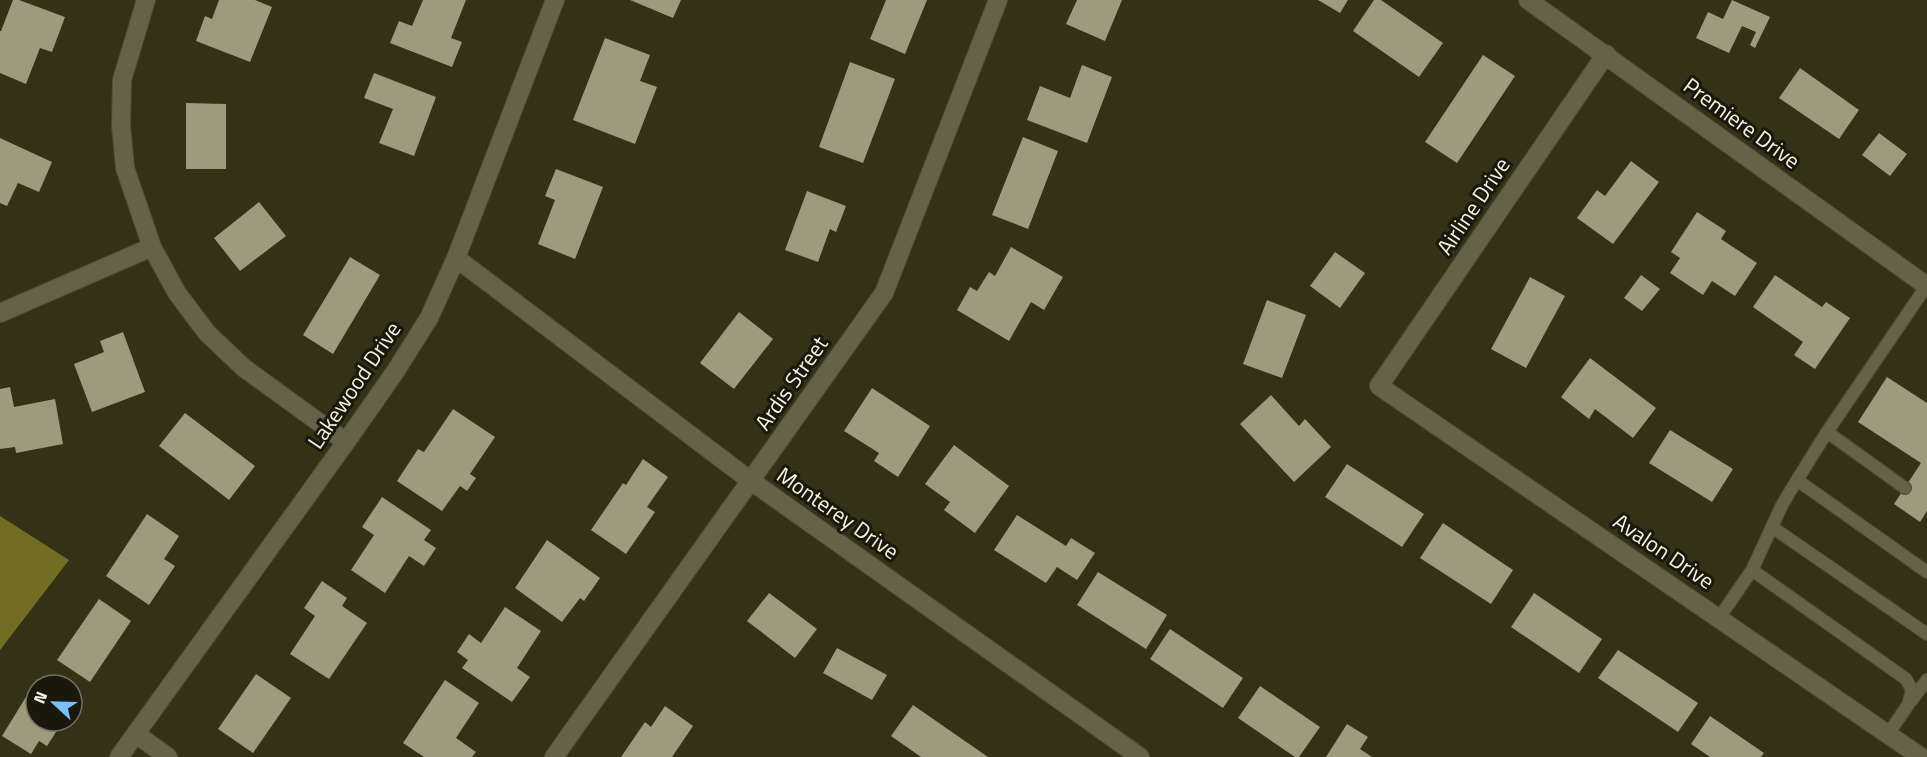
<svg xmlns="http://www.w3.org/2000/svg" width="1927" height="757" viewBox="0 0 1927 757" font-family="'Titillium Web',sans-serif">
<rect width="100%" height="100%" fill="#333116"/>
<path fill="#736d23" d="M 0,516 L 69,560 L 0,650 Z"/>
<path fill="#9d9b7d" d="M 13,0 L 19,0 L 65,17 L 52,52 L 40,48 L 26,84 L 0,73 L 0,31 L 1,31 Z
M 219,0 L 255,0 L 272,7 L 250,62 L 196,41 L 205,16 L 212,19 Z
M 423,0 L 466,0 L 451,38 L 462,42 L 452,67 L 390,43 L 399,21 L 412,26 Z
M 630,0 L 681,0 L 673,18 Z
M 886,0 L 927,0 L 905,54 L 870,39 Z
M 1077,0 L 1122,0 L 1105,41 L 1066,24 Z
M 1318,0 L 1348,0 L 1340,13 Z
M 1374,0 L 1381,0 L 1443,43 L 1419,77 L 1353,31 Z
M 1732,0 L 1770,17 L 1755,48 L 1750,45 L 1756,32 L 1742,26 L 1729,53 L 1696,38 L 1708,12 L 1723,19 Z
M 605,38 L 650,55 L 640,81 L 657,87 L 635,144 L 573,120 Z
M 1483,55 L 1515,76 L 1457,163 L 1425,142 Z
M 850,62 L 895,79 L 863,163 L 819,147 Z
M 1082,65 L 1112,77 L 1087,143 L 1027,120 L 1040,86 L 1070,98 Z
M 1800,68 L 1859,110 L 1839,139 L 1779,98 Z
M 374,73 L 436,97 L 414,156 L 379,143 L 393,109 L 364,98 Z
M 186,103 L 226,104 L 226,169 L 186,169 Z
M 1879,133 L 1907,154 L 1890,176 L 1862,155 Z
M 1023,137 L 1058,151 L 1028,229 L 992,215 Z
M 0,138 L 52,162 L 39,192 L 18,183 L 7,206 L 0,203 Z
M 1631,161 L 1659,182 L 1613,244 L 1577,218 L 1597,190 L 1605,196 Z
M 556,169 L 603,187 L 575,259 L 538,244 L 555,200 L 545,196 Z
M 807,191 L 846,206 L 836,232 L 830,229 L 818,262 L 785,250 Z
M 259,202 L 286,236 L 240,271 L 214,238 Z
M 1697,212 L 1726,231 L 1721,239 L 1757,263 L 1735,296 L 1712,281 L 1703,295 L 1670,273 L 1680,258 L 1671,252 Z
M 1011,247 L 1063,277 L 1044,310 L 1031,302 L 1009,341 L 957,310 L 970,287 L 977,291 L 989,272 L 995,276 Z
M 1335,252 L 1365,273 L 1340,308 L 1310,286 Z
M 350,257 L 380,275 L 333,354 L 303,335 Z
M 1641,275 L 1660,289 L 1642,311 L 1624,298 Z
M 1775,275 L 1822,307 L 1826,302 L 1850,318 L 1815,369 L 1794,355 L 1803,342 L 1753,307 Z
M 1530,277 L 1565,296 L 1526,368 L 1491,349 Z
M 1267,300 L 1306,315 L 1282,378 L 1243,364 Z
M 739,312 L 773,339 L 734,389 L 700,363 Z
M 123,332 L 145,392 L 92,412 L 74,364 L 104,352 L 100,341 Z
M 1590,358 L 1656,408 L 1633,438 L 1595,409 L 1589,419 L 1561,397 Z
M 1887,377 L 1927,403 L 1927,511 L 1920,522 L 1894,504 L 1921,463 L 1858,422 Z
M 10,387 L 14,407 L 55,399 L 63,444 L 16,453 L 15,447 L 0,449 L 0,389 Z
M 872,388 L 930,426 L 898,477 L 874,461 L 879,453 L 844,431 Z
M 1271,395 L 1299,426 L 1305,419 L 1331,447 L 1294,482 L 1240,424 Z
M 453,409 L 495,437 L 470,474 L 476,478 L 467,491 L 460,486 L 442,511 L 397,481 L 418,449 L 424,452 Z
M 185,413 L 255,466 L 229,500 L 159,446 Z
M 1670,430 L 1733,469 L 1712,502 L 1649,463 Z
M 954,445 L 1009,486 L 975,533 L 944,510 L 950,502 L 925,484 Z
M 643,459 L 668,477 L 647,507 L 655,512 L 626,554 L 591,530 L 623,483 L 626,485 Z
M 1347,464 L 1424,514 L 1402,547 L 1325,497 Z
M 382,497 L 431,530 L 424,540 L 436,548 L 424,566 L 409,556 L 385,593 L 351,570 L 374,535 L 362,527 Z
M 147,514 L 179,536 L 164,559 L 175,566 L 149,605 L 106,576 Z
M 1017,515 L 1066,546 L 1071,538 L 1095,553 L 1077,580 L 1057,567 L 1046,583 L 994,550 Z
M 1443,523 L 1513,570 L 1491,604 L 1420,558 Z
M 547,540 L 600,578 L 584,601 L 580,598 L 562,622 L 515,588 Z
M 1098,572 L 1167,615 L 1146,649 L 1077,605 Z
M 322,581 L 347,598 L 342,606 L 367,623 L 329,679 L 290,654 L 315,616 L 304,608 Z
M 769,593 L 817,629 L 795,658 L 747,621 Z
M 1534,593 L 1602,639 L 1579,673 L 1511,627 Z
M 99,599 L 131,621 L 90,682 L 57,660 Z
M 505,607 L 541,631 L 517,668 L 530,677 L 512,702 L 462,668 L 468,660 L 457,652 L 469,634 L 481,643 Z
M 1170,629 L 1243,678 L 1223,708 L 1150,659 Z
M 837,648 L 887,675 L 872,700 L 823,673 Z
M 1618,650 L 1698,703 L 1678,732 L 1598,678 Z
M 256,674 L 291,698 L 253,753 L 218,729 Z
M 37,679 L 47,685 L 36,685 L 36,721 L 63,721 L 47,746 L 39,741 L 31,754 L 2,736 Z
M 445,680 L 479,703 L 456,738 L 476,752 L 472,757 L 424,757 L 403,743 Z
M 1260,686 L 1320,727 L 1299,757 L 1295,757 L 1238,718 Z
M 913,705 L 988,757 L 921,757 L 891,736 Z
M 665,706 L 693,726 L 672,757 L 621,757 L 645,722 L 651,727 Z
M 1710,716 L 1764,753 L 1761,757 L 1710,757 L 1691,744 Z
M 1347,724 L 1368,737 L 1360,749 L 1372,757 L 1326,757 Z"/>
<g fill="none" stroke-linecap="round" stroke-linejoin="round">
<defs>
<path id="lane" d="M 1827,432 L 1905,488
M 1797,480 L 1927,572
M 1772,527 L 1927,634
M 1752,570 L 1906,679 L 1912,690 L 1908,705 L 1888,734
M 1719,618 L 1752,570 L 1782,505 L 1797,480 L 1827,432 L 1927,285
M 1911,701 L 1927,680"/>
<path id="street" d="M 146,0 L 122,80 L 121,125 L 125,168 L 152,247 L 177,293 L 207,333 L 244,368 L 346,442
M 1528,0 L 1927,286
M 1606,54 L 1379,386 L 1921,757
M 456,258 L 751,481 L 1140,757
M 0,313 L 152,247
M 136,734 L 168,757
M 119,757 L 346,442 L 395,372 L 429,318 L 456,258 L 555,0
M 554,757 L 884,293 L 998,0"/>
</defs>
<use href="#lane" stroke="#4e4c33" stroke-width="14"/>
<use href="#street" stroke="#4e4c33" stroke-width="20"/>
<use href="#lane" stroke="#656347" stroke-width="12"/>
<use href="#street" stroke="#656347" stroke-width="18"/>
</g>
<g text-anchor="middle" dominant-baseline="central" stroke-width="6" stroke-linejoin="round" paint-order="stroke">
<g font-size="22" fill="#f4f4e3" stroke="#19180d">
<text transform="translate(1742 123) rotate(36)">Premiere Drive</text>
<text transform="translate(1473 206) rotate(-56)">Airline Drive</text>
<text transform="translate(791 383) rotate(-55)">Ardis Street</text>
<text transform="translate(354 385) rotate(-56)">Lakewood Drive</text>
<text transform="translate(838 513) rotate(35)">Monterey Drive</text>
<text transform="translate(1664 551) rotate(34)">Avalon Drive</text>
</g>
</g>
<g transform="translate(54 703) rotate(292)"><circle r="28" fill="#19180d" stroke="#717063" stroke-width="1.5"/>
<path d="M0-4.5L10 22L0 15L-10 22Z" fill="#7bbef8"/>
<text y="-9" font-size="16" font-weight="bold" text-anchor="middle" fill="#f4f4e3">N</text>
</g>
</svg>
